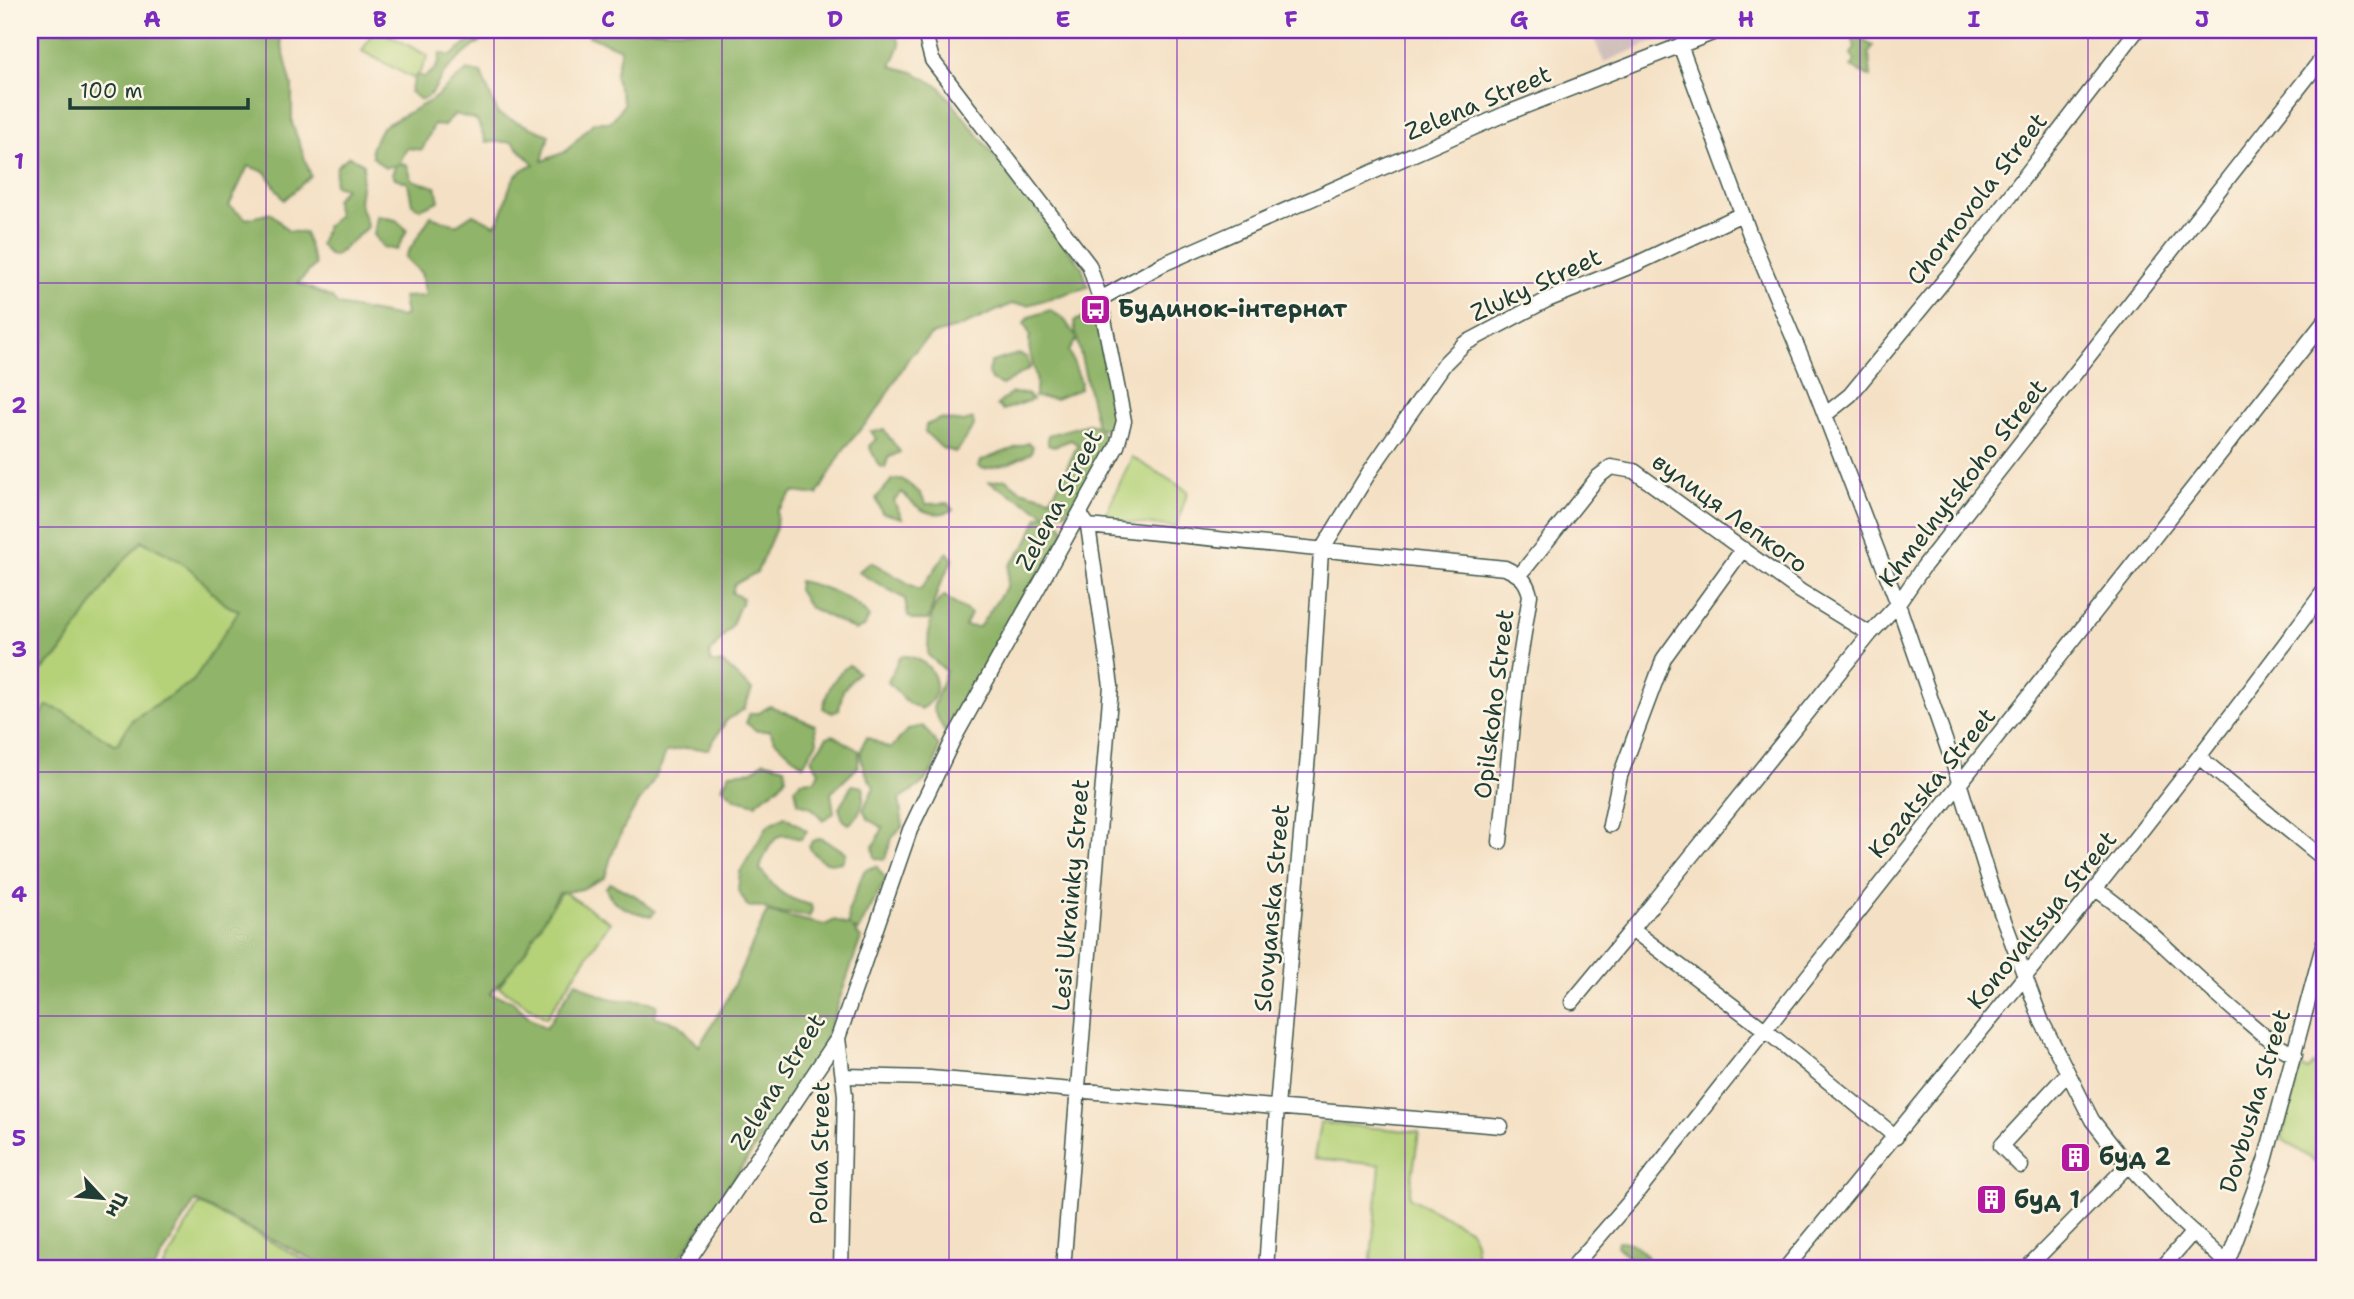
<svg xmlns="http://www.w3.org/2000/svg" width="2354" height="1299" viewBox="0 0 2354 1299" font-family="'Shantell Sans',sans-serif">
<rect width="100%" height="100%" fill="#fcf5e5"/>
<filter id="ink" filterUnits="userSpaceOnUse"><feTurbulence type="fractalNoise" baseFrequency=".0143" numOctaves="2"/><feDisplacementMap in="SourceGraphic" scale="14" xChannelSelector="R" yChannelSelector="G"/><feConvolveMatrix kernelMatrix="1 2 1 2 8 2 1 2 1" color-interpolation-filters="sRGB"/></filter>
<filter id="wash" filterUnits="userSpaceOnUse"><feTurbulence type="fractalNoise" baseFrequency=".00686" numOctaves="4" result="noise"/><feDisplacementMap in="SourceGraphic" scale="28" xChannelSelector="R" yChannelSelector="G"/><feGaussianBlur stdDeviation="1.57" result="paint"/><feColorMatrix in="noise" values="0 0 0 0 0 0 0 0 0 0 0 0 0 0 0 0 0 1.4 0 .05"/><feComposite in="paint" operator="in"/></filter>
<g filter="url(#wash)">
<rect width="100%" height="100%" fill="#f4e0c4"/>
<path fill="#d0c0bc" d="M 1590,30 L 1683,30 L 1604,62 Z"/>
<path fill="#b5d279" stroke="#6a8856" stroke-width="2" d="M 374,30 L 380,30 L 428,56 L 416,80 L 362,51 Z
M 1132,457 L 1188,491 L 1176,527 L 1115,521 L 1106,513 Z
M 142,541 C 159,550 176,557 191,569 C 208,583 216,605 240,610 L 193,681 L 132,720 L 117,745 C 94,735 69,709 46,707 L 36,731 L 30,733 L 30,681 L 60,653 L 116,569 Z
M 562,891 L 610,922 L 546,1018 L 499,987 Z
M 2314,1064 L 2324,1070 L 2324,1167 L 2282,1139 L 2301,1067 L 2308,1070 Z
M 1320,1123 L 1419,1132 L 1409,1197 L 1469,1229 L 1475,1242 L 1478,1269 L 1370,1269 L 1380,1165 L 1314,1158 Z
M 202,1205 L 322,1269 L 162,1269 L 197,1207 Z"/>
<path fill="#90b469" stroke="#58784e" stroke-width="2" d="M 30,30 L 278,30 L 292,86 L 292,123 L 311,176 L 284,200 L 265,172 L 248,166 L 229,206 L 247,219 L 271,213 L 288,231 L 305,233 L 315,265 L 298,283 L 332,298 L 338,305 L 400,317 L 406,315 L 403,297 L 426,296 L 421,273 L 405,257 L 431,216 L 456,225 L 473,214 L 495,225 C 512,205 500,176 534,164 L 512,142 L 486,142 L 477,120 L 455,114 L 443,126 L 434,125 L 422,150 L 407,148 L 399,164 L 407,165 L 412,180 L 436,187 L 439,201 L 420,209 L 412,204 L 408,183 L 395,178 L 392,174 L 396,165 L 385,168 L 373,157 L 371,149 L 382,127 L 432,100 L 467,70 L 481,73 L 498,114 L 549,135 L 542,161 L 565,152 L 594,122 L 611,122 L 624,104 L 615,76 L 621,49 L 589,36 L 590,30 L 895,30 L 900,45 L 891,66 L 913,72 L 940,87 L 1082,267 L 1088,287 L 1028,305 L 1012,304 L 960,327 L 931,335 L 910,356 L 876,412 L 846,446 L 817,495 L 793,492 L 777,511 L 776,528 L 757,572 L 734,585 L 732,593 L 743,598 L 731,627 L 709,654 L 711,663 L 723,663 L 752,690 L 744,709 L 727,720 L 708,749 L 685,748 L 666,752 C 659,775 647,790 634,810 C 621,830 611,855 605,877 L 582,889 L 559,893 L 521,958 L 490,994 L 511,1000 L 530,1018 L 546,1028 L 576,981 C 590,991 606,1000 624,1000 C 638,1000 643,999 657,1005 L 655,1017 L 678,1023 L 699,1046 L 727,1000 L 767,912 L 825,925 L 835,920 L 849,926 L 848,912 L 864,871 L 876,866 L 886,879 L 858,931 L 852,928 L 861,938 L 822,1049 L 672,1269 L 331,1269 L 195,1201 L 154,1269 L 30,1269 L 30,733 L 36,731 L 46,706 C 69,709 93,735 117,745 L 132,720 L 193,681 L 239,610 C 216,605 208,583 190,569 C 176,557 159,550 142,541 L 116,569 L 60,653 L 30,681 Z
M 484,30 L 489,30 L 487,36 C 473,48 454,60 443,75 C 435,85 435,95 421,100 L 410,92 L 416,75 L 424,77 C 435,71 440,65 440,53 L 451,56 Z
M 1850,30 L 1856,30 L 1865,42 L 1873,46 L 1869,53 L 1871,77 L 1851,67 L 1855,61 L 1851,54 L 1855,47 Z
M 349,156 L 364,164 L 359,202 L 368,227 L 335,256 L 329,255 L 320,244 L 326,227 L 338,216 L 335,200 L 345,188 L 334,185 L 337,166 Z
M 377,216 L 396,220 L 407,230 L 397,250 L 383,247 L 374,235 Z
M 1050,310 L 1064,319 L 1076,337 L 1074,321 L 1089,316 L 1098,318 L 1119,423 L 1110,430 L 1098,427 L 1106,441 L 1088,482 L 1066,512 L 1048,514 L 1059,521 L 1065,531 L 1055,553 L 994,650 L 951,730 L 944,731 L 933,708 L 946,671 L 928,655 C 928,639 928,604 945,596 C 954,606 963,606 971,614 L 965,626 L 979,627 L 1007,586 L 1009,566 L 1027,543 L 1038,517 L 1046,514 L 989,482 L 1006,479 L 1020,490 L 1050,498 C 1057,493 1071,456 1078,445 L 1071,440 L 1053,447 L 1048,445 L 1048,435 L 1088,424 L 1097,426 L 1077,339 L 1069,351 L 1081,382 L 1080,389 L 1055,399 L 1034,397 C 1043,378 1025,356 1030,335 L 1024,323 L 1029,317 Z
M 1018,354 L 1027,357 L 1030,368 L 1002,385 L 991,380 L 988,371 L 991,362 Z
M 1011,393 L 1027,394 L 1032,400 L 1003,410 L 997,405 Z
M 940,419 L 964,422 L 973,419 L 974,426 C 966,434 965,444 955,452 L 942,448 L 925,432 L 926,425 Z
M 884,430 L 900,452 L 888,458 L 885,468 L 879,466 L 869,446 L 876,439 L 871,431 Z
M 1028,443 L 1033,446 L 1031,453 L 1008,464 L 984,469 L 978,466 L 982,460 Z
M 902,479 L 920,493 L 926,504 L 948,503 L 953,510 C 930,520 916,508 902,492 L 894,501 L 902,518 L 882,513 L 876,498 L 892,480 Z
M 947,552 L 953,559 L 939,587 L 928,620 L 914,620 L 908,616 L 905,599 L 858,572 L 871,562 L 920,590 Z
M 799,581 C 823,586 854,597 869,617 L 864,627 L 855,630 L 809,607 L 798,590 Z
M 902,656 C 932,655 951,693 921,709 L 908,703 L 888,682 L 898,660 Z
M 849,665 L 858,672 L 843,690 L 839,710 L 832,713 L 823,708 C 827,691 834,675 849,665 Z
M 770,706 L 815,725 L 817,742 L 803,765 L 774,740 L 770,731 L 757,731 L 746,723 L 750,713 L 759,713 Z
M 923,726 L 939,746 C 933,779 926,782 899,799 L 903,826 L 892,838 L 885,859 L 875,858 L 873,847 L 883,828 L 869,820 L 863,810 L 874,787 C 864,773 855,753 867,737 L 890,749 L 909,729 Z
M 833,735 L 859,751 L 858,767 L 831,793 L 834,813 L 823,820 L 811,807 L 798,803 L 795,788 L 801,781 L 815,780 L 819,771 L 811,759 L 827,737 Z
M 764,761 L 785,767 L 786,777 C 778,791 767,792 756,804 L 736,799 L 722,787 L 730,773 L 752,771 Z
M 852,785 L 863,787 C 866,798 859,819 849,824 L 843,820 L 839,808 Z
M 785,816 L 807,831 L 801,839 C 796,838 788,835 783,835 C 771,837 762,860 760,870 C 767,876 769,881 775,887 C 783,896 799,902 811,905 L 812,910 L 809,917 C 794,912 786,915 775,912 C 764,909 761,905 748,907 L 738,890 L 740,872 L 768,825 Z
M 820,838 L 846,852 L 842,862 C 825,865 819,861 809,847 L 812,841 Z
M 610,883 L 636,896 L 655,911 L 652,916 C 637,914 609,906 606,887 Z
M 1618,1241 C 1635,1241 1649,1253 1652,1269 L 1640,1269 L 1617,1246 Z"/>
</g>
<g filter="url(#ink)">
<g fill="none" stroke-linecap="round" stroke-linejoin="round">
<defs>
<path id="minor" d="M 1680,45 L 1752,240 L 1813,384 L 1898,604 L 1955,769 L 1990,883 L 2042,1022 L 2092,1120 L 2121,1157 L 2175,1216 L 2233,1269
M 1100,299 L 1163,264 L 1505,114 L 1720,30
M 1825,415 L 1850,395 L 1956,266 L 2137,30
M 1088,526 L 1505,568 C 1520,575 1526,579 1530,595 L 1517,677 L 1500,842
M 1520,575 L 1598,477 L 1611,467 L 1634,471 L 1800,591 L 1870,634
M 2200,758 L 2324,859
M 1610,825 L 1620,776 L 1664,658 L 1743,549
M 2097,890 C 2152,928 2195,979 2247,1021 C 2262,1034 2277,1047 2295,1055
M 1630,932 L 1870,634 L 1898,604 L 1924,566 L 2324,56
M 1572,1002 L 1630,932 L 1638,934 L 1765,1030 L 1896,1137
M 838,1038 L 845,1095 L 841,1269
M 845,1076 L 930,1078 L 1501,1126
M 2021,1166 L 2001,1146 L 2068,1073
M 683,1269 L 838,1038 L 910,830 L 952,742 L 1117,446 L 1124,421 L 1100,299 L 1089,265 L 932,60 L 924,30
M 1063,1269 L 1111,686 L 1088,526 L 1080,514
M 1266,1269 L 1277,1107 L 1308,755 L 1321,551 L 1370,471 L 1445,363 L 1464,344 L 1547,300 L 1636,264 L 1742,214
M 1571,1269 L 1631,1200 L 2324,322
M 1785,1269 C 1969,1046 2153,824 2324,591
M 2026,1269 L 2128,1165
M 2161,1269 L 2193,1232
M 2221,1269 L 2231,1253 L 2265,1161 L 2324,942"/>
</defs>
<use href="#minor" stroke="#3f554a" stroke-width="17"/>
<use href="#minor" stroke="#fff" stroke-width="14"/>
</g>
</g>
<path fill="none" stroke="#7b2cbf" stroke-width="2" stroke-opacity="0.55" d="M 266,30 L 266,1269M 494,30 L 494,1269M 722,30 L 722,1269M 949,30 L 949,1269M 1177,30 L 1177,1269M 1405,30 L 1405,1269M 1632,30 L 1632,1269M 1860,30 L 1860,1269M 2088,30 L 2088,1269M 30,283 L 2324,283M 30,527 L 2324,527M 30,772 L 2324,772M 30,1016 L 2324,1016"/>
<defs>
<symbol id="bus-square" viewBox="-11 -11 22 22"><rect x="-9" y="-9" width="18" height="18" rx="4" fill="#b5179e" stroke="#fcf5e5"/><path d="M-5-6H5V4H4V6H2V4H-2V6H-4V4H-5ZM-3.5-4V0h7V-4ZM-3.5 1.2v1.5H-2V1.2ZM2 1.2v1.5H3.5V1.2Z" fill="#fff"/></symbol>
<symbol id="building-square" viewBox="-11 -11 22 22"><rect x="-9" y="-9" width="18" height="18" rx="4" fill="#b5179e" stroke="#fcf5e5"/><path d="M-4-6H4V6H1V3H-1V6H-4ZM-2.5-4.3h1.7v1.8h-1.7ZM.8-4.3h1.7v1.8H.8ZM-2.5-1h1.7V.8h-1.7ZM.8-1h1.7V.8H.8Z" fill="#fff"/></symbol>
</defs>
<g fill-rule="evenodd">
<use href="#bus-square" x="1078" y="292" width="35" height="35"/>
<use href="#building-square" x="2058" y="1140" width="35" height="35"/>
<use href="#building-square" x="1974" y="1182" width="35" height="35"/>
</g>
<g text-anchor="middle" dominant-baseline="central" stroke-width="5" stroke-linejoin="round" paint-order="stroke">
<g font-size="24" fill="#1f3d34" stroke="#fcf5e5">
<text transform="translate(1478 103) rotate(-23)">Zelena Street</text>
<text transform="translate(1977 199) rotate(-52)">Chornovola Street</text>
<text transform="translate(1536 285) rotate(-25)">Zluky Street</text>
<text transform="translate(1963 483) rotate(-52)">Khmelnytskoho Street</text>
<text transform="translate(1059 500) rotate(-62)">Zelena Street</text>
<text transform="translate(1730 513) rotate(36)">вулиця Лепкого</text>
<text transform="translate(1494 704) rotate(-83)">Opilskoho Street</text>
<text transform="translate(1932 783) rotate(-51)">Kozatska Street</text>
<text transform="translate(1071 895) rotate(-85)">Lesi Ukrainky Street</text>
<text transform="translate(1272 908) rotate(-85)">Slovyanska Street</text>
<text transform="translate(2042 920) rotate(-51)">Konovaltsya Street</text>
<text transform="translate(778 1082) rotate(-58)">Zelena Street</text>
<text transform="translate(2255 1101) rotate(-73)">Dovbusha Street</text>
<text transform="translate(820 1153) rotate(-89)">Polna Street</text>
</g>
<g font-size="24" font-weight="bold" fill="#1f3d34" stroke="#fcf5e5" text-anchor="start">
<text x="1118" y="309">Будинок-інтернат</text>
<text x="2099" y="1157">буд 2</text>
<text x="2014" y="1200">буд 1</text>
</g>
</g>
<rect width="2354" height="1299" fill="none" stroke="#fcf5e5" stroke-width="77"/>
<g transform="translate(102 1198) rotate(116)" stroke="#fcf5e5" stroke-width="5" paint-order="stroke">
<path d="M0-5L12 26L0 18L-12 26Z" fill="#1f3d34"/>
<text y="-10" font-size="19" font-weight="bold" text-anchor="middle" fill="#1f3d34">Пн</text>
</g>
<path d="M70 98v10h178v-10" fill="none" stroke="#1f3d34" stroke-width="3.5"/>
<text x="80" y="98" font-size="21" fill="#1f3d34" stroke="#fcf5e5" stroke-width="5" paint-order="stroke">100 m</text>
<rect x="38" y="38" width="2278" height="1222" fill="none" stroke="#7b2cbf" stroke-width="2.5"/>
<g font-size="23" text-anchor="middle" font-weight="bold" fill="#7b2cbf">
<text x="152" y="27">A</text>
<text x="380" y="27">B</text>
<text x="608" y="27">C</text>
<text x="835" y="27">D</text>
<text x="1063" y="27">E</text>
<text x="1291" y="27">F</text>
<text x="1519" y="27">G</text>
<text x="1746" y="27">H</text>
<text x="1974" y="27">I</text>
<text x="2202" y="27">J</text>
<text x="19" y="169">1</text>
<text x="19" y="413">2</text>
<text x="19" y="657">3</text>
<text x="19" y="902">4</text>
<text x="19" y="1146">5</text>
</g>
</svg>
